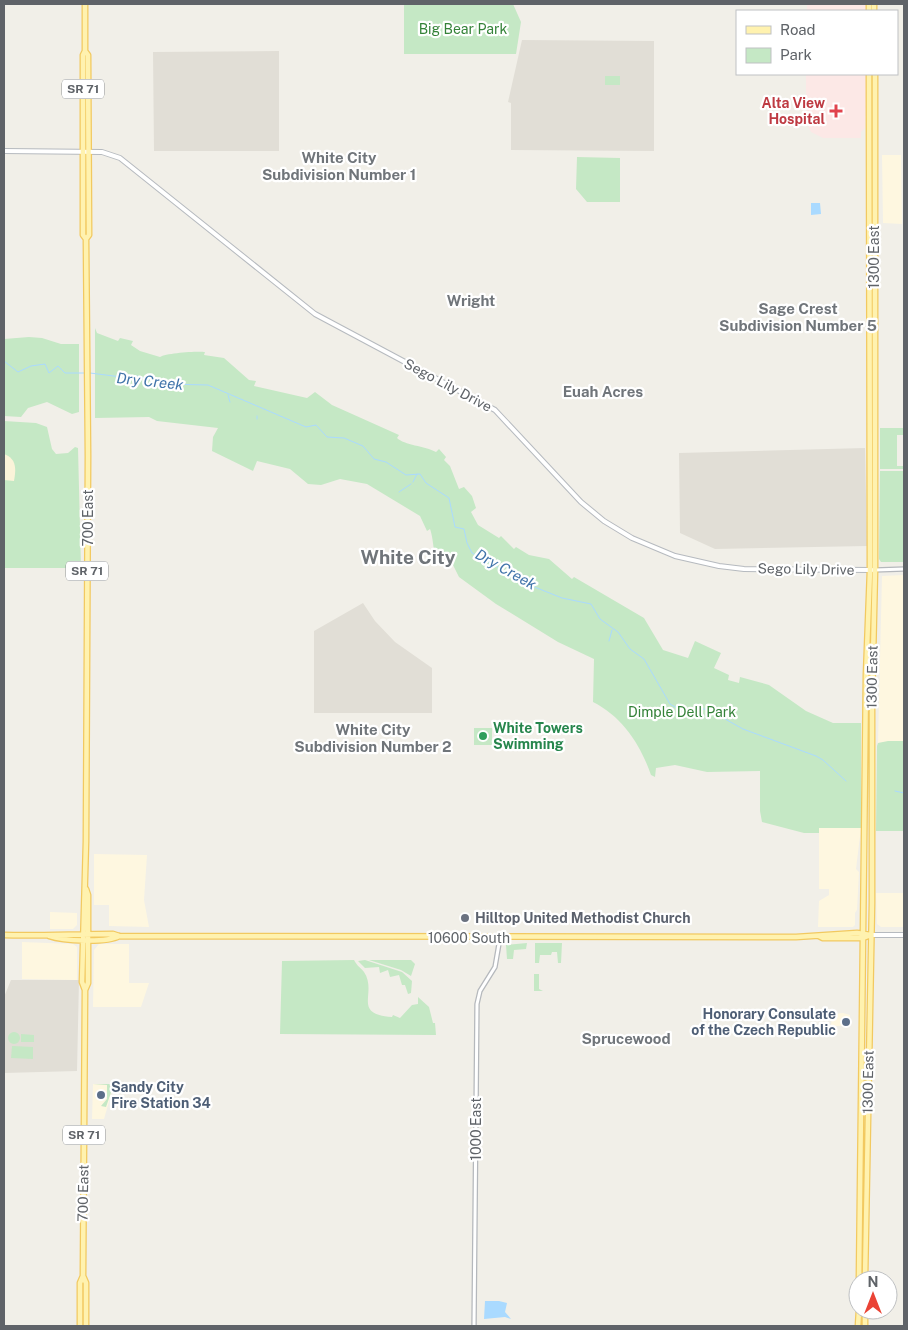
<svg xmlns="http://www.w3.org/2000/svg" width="908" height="1330" viewBox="0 0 908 1330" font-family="'Public Sans',sans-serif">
<rect width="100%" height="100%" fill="#f1efe8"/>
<path fill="#fef7e0" d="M 882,155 L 901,155 L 902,224 L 883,223 Z
M 904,575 L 904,741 L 878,743 L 882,576 Z
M 819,828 L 861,828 L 856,869 L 859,872 L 857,910 L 855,913 L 855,925 L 853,927 L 818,927 L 819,901 L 829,895 L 829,889 L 819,889 Z
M 94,854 L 147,855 L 144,900 L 149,927 L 109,926 L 109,905 L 94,905 Z
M 876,893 L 904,893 L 904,927 L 881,927 L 877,924 Z
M 50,912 L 77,913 L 77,925 L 73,929 L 50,929 Z
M 22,942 L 73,944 L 77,947 L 77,980 L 22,979 Z
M 99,944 L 129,944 L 129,983 L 149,983 L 141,1007 L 93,1007 L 94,950 Z
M 843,1013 L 850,1015 L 850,1026 L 831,1026 L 832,1014 Z
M 93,1084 L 114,1084 L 104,1119 L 92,1119 Z"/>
<path fill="#e1ded6" d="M 522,40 L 654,41 L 654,151 L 511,150 L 511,103 L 508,102 Z
M 279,51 L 279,151 L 154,151 L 153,52 Z
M 865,448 L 867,546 L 715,549 L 680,533 L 679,453 Z
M 363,603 L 375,621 L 395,642 L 432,668 L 432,713 L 314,713 L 314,631 Z
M 11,980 L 79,980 L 77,1071 L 4,1073 L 4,997 Z"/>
<path fill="#fce8e6" d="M 807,4 L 867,4 L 867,11 L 807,11 Z
M 806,74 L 867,74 L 865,128 L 861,132 L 861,138 L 823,138 L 811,132 L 806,122 Z"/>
<path fill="#c5e8c5" d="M 404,4 L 513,4 L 521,22 L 516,54 L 404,54 Z
M 605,76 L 620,76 L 620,85 L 605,85 Z
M 577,157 L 620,158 L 620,202 L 587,202 L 576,189 Z
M 95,328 L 97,333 L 118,341 L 120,338 L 133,341 L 131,345 L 140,351 L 160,357 C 166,353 197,351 205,352 L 204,355 L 224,358 L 249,380 L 256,381 L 254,386 L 307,398 L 315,392 L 332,405 L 399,435 L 397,438 C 404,445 425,446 436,452 L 439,449 L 446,457 L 444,460 L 450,466 L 459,489 L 464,487 L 472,496 L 476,508 L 471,512 L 478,525 L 499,538 L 501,536 L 514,549 L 516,547 L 529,555 L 549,559 L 572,579 L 574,577 L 644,618 L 663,650 L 688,658 L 695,641 L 721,653 L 714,668 L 729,675 L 728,680 L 739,683 L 740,677 L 769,685 L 806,711 L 833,723 L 861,723 L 861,828 L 819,828 L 819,833 L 804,833 L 762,822 L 760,811 L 760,771 L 707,772 L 675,765 L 656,768 L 655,777 L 651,775 C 641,746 623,717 593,702 L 594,659 L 558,642 L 496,604 L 459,577 L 453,565 L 437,549 L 434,550 C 433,543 432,534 430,529 L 427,531 L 420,516 L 367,484 L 340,479 L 321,485 L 308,484 L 290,469 L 257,461 L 253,471 L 212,451 L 213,437 L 218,428 L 157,421 L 149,417 L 95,418 Z
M 29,337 L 42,338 L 61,344 L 79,344 L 79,412 L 72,414 L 47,402 L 28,408 L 21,417 L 4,416 L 4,339 Z
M 4,421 L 36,423 L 47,427 L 52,449 L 56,454 L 68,453 L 75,447 L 78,448 L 81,568 L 4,568 Z
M 880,428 L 904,428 L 904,435 L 897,435 L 897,466 L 904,466 L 904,469 L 880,469 Z
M 880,471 L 904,471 L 904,562 L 881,562 L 879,559 Z
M 474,728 L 492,728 L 492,745 L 474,745 Z
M 888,741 L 904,741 L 904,831 L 876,831 L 877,746 L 878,743 Z
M 527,943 L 526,949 L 514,950 L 513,959 L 507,959 L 506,945 Z
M 535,943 L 562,943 L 561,963 L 558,963 L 557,952 L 552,952 L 551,955 L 540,955 L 539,963 L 535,963 Z
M 354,960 C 357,966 361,968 364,972 C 378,993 351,1014 392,1017 L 393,1015 L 400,1018 L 412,1005 L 418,1004 L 418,997 L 429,1007 L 433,1023 L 435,1023 L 436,1035 L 280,1034 L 282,961 Z
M 365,960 L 402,972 L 412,981 L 411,993 L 408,994 L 405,985 L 402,985 L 399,975 L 390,977 L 388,970 L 380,973 L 379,967 L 365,968 L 358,961 Z
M 369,960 L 411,960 L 415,964 L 411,976 L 401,970 Z
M 534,974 L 539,974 L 539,989 L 543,991 L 534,991 Z
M8 1038a6 6 0 1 1 12 0a6 6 0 1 1-12 0Z
M 21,1034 L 34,1035 L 34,1042 L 21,1042 Z
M 12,1046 L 33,1047 L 33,1059 L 11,1058 Z
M 93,1084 L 114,1084 L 106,1107 L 101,1106 L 107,1099 L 107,1085 Z"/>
<path fill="#fbf3d9" d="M 4,454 C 17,459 16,469 14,481 L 4,480 Z"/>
<path fill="#aadaff" d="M 811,203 L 820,203 L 821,214 L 811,215 Z
M 485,1301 L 499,1301 L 507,1303 L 505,1312 L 511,1319 L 505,1317 L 484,1319 Z"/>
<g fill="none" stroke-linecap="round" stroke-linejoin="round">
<path stroke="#aadaff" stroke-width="1" d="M 4,361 L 18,372 L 31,366 L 45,364 L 49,373 L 58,366 L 65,373 L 86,373
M 90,373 L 129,378 L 137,376 L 166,384 L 208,385 L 306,427 L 316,425 L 327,437 L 344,438 L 363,446 L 374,459 L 386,462 L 406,475 L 420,474 L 426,483 L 449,498 L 455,527 L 464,529 L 467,543 L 472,553 L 532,586 L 562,598 L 591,604 L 600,619 L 618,632 L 630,649 L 644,659 L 670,704 L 675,707 L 688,709 L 707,709 L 743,729 L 816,756 L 823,760 L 846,781
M 228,395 L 230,402
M 257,419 L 257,416
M 413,482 L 417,474
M 399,492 L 411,484
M 609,641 L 612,630
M 895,791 L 904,793"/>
<defs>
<path id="tertiary" d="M 875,570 L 904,569
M 474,1326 L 477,1004 L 480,991 L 495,967 L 500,938"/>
<path id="secondary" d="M 4,151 L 102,152 L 120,158 L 315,314 L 495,410 L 581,502 L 604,521 L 632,538 L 675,556 L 719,566 L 744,569 L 872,570
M 871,935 L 904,935"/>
<path id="primary" d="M 869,4 L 869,11
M 874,4 L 874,11
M 85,51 L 83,55 L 83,235 L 86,239
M 4,935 C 40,936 76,934 113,934 L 119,936 L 796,937 L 857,933 L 871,935
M 49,936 C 63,941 107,943 119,936
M 819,936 L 823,938 L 863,938 L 871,935
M 85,990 L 88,983 L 88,895 L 86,889
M 83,1276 L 86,1283 L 86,1326
M 859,1280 L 866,675 L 870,570 L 869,74
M 865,1280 L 872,903 L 872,701 L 875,570 L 875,74
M 80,1326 L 80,1283 L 83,1276 L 85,990 L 82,982 L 86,841 L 88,456 L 86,239 L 89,235 L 88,55 L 85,51 L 85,4
M 858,1326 L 859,1310
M 865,1326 L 865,1310"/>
</defs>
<use href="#tertiary" stroke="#b5b8bc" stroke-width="5.5"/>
<use href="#secondary" stroke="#b6babf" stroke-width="6"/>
<use href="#primary" stroke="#f2c960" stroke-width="7"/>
<use href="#tertiary" stroke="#fff" stroke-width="3"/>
<use href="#secondary" stroke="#fff" stroke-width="4"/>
<use href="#primary" stroke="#fff2af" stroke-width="4.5"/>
</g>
<path fill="#e0444e" stroke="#fff" stroke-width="2" d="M833.5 103.5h5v5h5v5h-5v5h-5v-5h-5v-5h5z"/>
<circle fill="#2e9e5b" stroke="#fff" stroke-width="2" cx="483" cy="736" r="5"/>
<circle fill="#6b7280" stroke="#fff" stroke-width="2" cx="465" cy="918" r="5"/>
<g fill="#5c6f8a" stroke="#fff" stroke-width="2">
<circle cx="846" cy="1022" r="5"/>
<circle cx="101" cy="1095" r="5"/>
</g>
<g text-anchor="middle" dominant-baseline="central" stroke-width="4.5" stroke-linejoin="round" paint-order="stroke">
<g fill="#fff" stroke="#8f9295" stroke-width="1">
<rect x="62" y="79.5" width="42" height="19" rx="4"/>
<rect x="66" y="561.5" width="42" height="19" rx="4"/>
<rect x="63" y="1125.5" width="42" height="19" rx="4"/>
</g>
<g font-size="12" font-weight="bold" fill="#5f6368">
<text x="83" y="89">SR 71</text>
<text x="87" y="571">SR 71</text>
<text x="84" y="1135">SR 71</text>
</g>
<g font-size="14" fill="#348238" stroke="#fff">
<text x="463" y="29">Big Bear Park</text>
<text x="682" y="712">Dimple Dell Park</text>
</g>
<g font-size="14" font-weight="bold" fill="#be3a42" stroke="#fff" text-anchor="end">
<text x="825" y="103">Alta View<tspan x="825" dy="16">Hospital</tspan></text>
</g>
<g font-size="14" fill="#5f6368" stroke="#fff">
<text transform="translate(874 257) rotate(-90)">1300 East</text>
<text transform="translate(448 385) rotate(28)">Sego Lily Drive</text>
<text transform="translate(88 518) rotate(-90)">700 East</text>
<text transform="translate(806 569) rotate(1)">Sego Lily Drive</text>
<text transform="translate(872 677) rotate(-89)">1300 East</text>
<text x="469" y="938">10600 South</text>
<text transform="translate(868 1082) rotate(-89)">1300 East</text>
<text transform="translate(476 1129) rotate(-90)">1000 East</text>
<text transform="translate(83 1193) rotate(-89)">700 East</text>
</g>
<g font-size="14" font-weight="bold" fill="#27864d" stroke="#fff" text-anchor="start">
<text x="493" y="728">White Towers<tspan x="493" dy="16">Swimming</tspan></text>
</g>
<g font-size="14" font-weight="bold" fill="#5b616d" stroke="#fff" text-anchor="start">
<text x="475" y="918">Hilltop United Methodist Church</text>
</g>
<g font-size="14" font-weight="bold" fill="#4e5e75" stroke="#fff" text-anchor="end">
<text x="836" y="1014">Honorary Consulate<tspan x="836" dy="16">of the Czech Republic</tspan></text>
<text x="111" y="1087" text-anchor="start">Sandy City<tspan x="111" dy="16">Fire Station 34</tspan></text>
</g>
<g font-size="15" font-weight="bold" fill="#70757a" stroke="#fff">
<text x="339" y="157">White City<tspan x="339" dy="17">Subdivision Number 1</tspan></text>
<text x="471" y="300">Wright</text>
<text x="798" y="308">Sage Crest<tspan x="798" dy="17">Subdivision Number 5</tspan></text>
<text x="603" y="391">Euah Acres</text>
<text x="373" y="729">White City<tspan x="373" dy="17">Subdivision Number 2</tspan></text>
<text x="626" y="1038">Sprucewood</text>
</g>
<g font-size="15" font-style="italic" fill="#4174aa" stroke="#fff">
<text transform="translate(150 381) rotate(6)">Dry Creek</text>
<text transform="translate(506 569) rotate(29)">Dry Creek</text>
</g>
<g font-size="19" font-weight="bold" fill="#70757a" stroke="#fff">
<text x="408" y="557">White City</text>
</g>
</g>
<rect width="908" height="1330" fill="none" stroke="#5f6368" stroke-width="10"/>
<rect x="736" y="10" width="162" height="65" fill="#ffffff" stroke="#bfc1c3"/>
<rect x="746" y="26" width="25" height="8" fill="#fff2af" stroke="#bfc1c3"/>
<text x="780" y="35" font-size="15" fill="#5f6368">Road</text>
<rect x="746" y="48" width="25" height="15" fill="#c5e8c5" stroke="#bfc1c3"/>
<text x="780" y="60" font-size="15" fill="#5f6368">Park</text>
<g transform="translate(873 1295)"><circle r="24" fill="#ffffff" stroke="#bfc1c3"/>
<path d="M0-4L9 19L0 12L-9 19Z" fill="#ea4335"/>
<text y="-8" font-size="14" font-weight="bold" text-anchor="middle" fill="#5f6368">N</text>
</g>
</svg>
